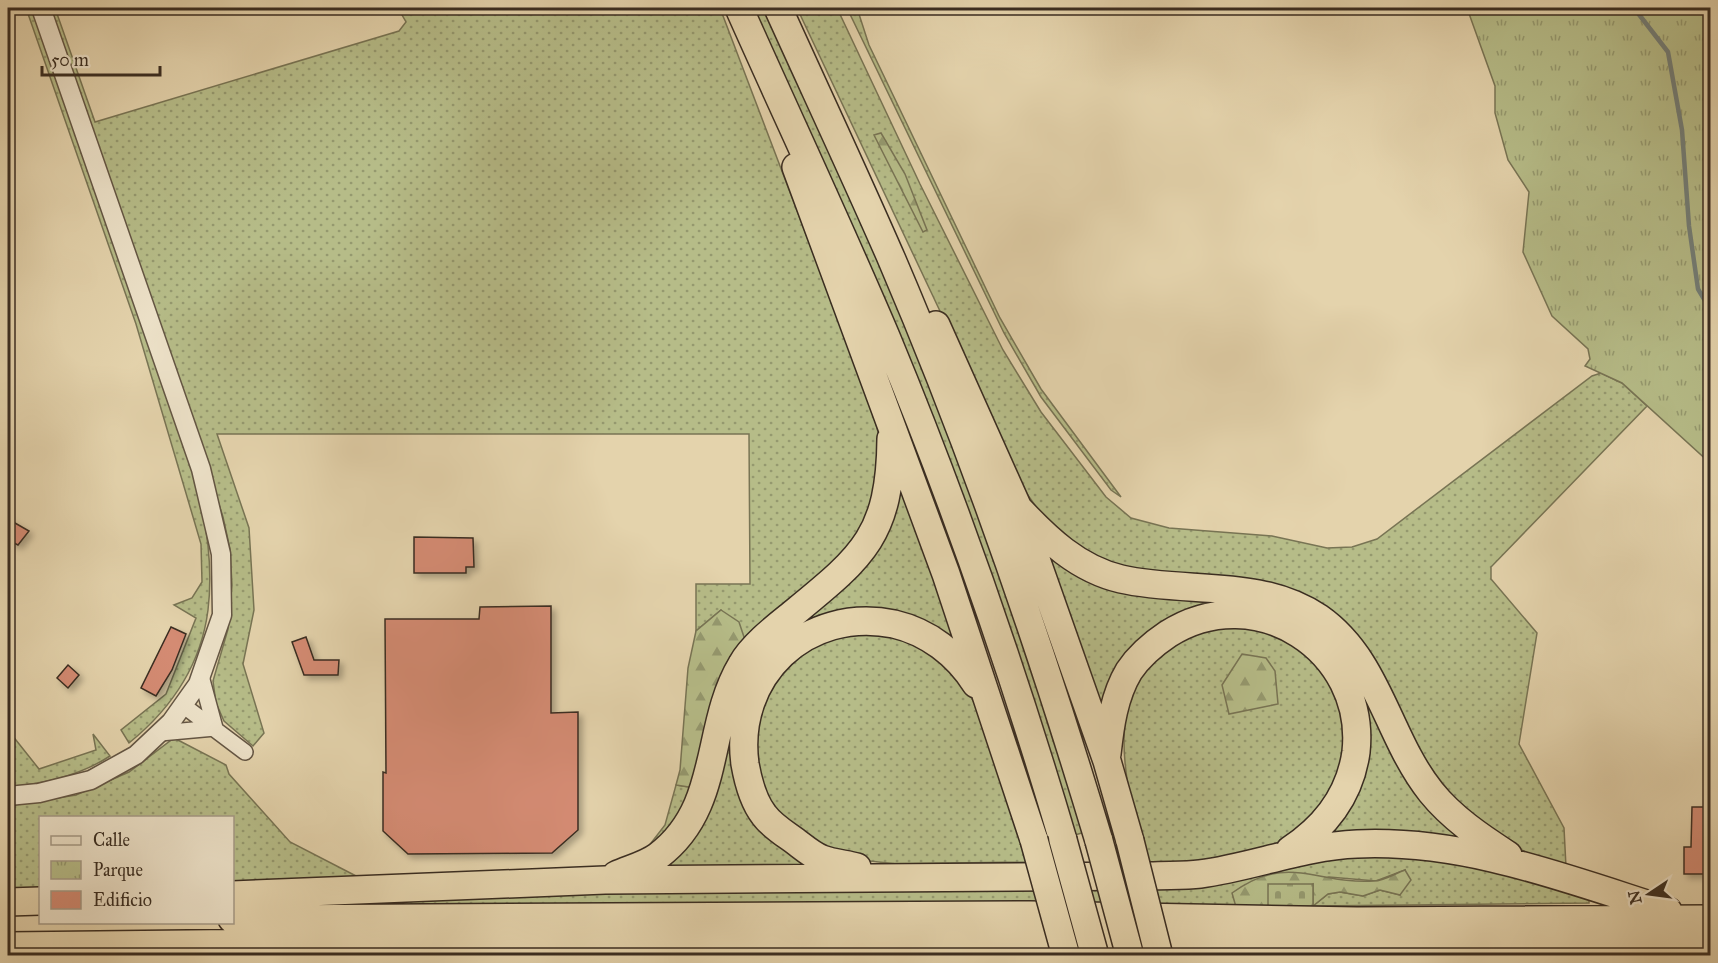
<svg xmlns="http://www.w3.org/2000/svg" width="1718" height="963" viewBox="0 0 1718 963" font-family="'IM FELL Great Primer',serif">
<defs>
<pattern id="grass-dots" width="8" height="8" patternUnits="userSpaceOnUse" patternTransform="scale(1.5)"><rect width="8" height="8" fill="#b6bc88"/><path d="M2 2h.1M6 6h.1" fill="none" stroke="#95996f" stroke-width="1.8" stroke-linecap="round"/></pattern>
<pattern id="forest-firs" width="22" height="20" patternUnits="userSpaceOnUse" patternTransform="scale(1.5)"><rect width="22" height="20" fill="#b6bc88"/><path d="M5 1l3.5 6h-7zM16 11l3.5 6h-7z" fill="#95996f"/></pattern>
<pattern id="cemetery-stones" width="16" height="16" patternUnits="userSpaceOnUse" patternTransform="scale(1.5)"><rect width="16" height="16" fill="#b6bc88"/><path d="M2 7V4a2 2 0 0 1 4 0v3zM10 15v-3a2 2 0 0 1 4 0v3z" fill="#95996f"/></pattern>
<pattern id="park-tufts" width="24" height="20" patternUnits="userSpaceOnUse" patternTransform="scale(1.5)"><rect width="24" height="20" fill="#b6bc88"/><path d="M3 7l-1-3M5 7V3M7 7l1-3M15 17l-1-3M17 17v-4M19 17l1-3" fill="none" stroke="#95996f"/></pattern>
<filter id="shadow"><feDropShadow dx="4" dy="4" stdDeviation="3" flood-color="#0004"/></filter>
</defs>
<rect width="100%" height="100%" fill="#e4d3ac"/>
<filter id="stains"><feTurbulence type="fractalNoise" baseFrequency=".00333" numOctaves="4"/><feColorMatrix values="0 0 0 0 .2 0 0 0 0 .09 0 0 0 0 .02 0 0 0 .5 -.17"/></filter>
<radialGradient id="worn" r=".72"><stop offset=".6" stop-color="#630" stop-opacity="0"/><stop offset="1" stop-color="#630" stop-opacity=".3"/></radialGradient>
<path fill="url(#grass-dots)" stroke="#787454" stroke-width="1.5" d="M 26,8 L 33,8 C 69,111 104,214 139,317 C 171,409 220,510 208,610 C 201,665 171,709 129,743 L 121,730 L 166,694 L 196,618 L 174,605 L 192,598 L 202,582 L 201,544 L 136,324 Z
M 49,8 L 55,8 L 95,122 L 399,31 L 406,22 L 398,8 L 720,8 L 872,408 L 879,436 L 876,500 L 852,546 L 745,640 L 721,610 L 696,631 L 696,584 L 750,584 L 749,434 L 217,434 L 249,528 L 254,610 L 243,664 L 264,733 L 253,746 L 224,721 L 216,703 L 213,681 L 228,629 L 232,585 L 230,549 L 223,517 L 190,413 Z
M 753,8 L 765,8 C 828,145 890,283 946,424 C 999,557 1041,695 1085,832 L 1075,835 L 878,288 Z
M 797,8 L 837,8 L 920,184 L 1003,350 L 1041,412 L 1106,497 L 1131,518 L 1169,528 L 1272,536 L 1327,548 L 1352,547 L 1377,539 L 1592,376 L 1601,373 L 1622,383 L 1647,406 L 1491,567 L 1491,579 L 1537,633 L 1519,744 L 1564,828 L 1566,867 C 1447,835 1408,730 1353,631 L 1097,561 L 1051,528 L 1011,471 L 939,309 Z
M 847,8 L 857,8 L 869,45 L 1000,318 L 1041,389 L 1121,497 L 1111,490 L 1041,397 L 1004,333 Z
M 901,484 L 961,649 L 946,639 L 803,628 L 734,751 L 817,867 L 654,869 L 727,717 Z
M 1044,549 L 1246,599 L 1334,639 L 1466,839 C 1418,830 1374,832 1325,836 L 1359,780 L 1321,642 L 1186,615 L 1103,716 Z
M 1235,626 L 1270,631 L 1298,647 L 1317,663 L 1334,686 L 1347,719 L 1345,755 L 1327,803 L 1281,842 L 1245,856 L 1149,868 C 1117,765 1091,644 1235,626 Z
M 878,631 C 893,637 912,641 926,649 C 990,687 1008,796 1026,862 L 897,864 L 851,859 L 817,847 L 788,822 L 761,790 L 754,764 L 760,706 L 775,677 L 823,639 Z
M 8,730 L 39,769 L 96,750 L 93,734 L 110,756 C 81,775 42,784 8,787 Z
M 174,738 L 226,765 L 229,774 L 290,842 L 358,877 L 233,884 L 232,818 L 40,818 L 40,890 L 8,891 L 8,806 L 76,795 L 129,772 Z
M 676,785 L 695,788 L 671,832 L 648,847 L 665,825 Z
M 1340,854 L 1475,862 L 1589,898 L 1589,903 L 1313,906 L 1328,894 L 1340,892 L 1363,896 L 1380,890 L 1400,895 L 1405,870 L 1376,881 L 1329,877 L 1236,907 L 390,905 L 377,901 L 752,888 Z
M 1041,947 L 1406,956 L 434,956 Z"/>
<path fill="url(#forest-firs)" stroke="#787454" stroke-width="1.5" d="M 881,133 L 905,174 L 927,230 L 923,232 L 874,135 Z
M 721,610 L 739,622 L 745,640 L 725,671 L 713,696 L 695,788 L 676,785 L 680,770 L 688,668 L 696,631 Z
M 1242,654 L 1266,658 L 1275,671 L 1278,704 L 1229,714 L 1222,685 Z
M 1405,870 L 1411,880 L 1400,895 L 1380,890 L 1363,896 L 1340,892 L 1328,894 L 1313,906 L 1313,884 L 1268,907 L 1236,907 L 1232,893 C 1288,852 1317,885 1374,881 C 1384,881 1396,873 1405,870 Z"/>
<path fill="url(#cemetery-stones)" stroke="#787454" stroke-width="1.5" d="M 1268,884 L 1313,884 L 1313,906 L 1268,907 Z"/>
<path fill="url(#park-tufts)" stroke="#787454" stroke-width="1.5" d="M 1467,8 L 1710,8 L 1710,463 L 1622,383 L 1585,366 L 1590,359 L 1588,349 L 1552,316 L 1523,252 L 1529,192 L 1508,160 L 1495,113 L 1495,86 Z"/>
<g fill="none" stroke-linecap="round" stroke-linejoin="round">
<path stroke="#737f79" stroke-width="4.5" d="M 1634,8 L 1668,52 L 1682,130 L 1689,226 L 1698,289 L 1710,309"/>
</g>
<path fill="#d48b73" stroke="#3a2d21" stroke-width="1.5" filter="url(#shadow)" d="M 8,519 L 29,531 L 18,545 L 8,540 Z
M 414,537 L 473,538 L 474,567 L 466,567 L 466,573 L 414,573 Z
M 551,606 L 551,713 L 578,712 L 578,830 L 552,853 L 408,854 L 383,831 L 383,772 L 386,773 L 385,619 L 479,619 L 480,607 Z
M 171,627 L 186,634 L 172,670 L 156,696 L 141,688 Z
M 306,637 L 314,660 L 339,660 L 338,675 L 304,675 L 292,642 Z
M 68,665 L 79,675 L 68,688 L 57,678 Z
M 1692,807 L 1710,807 L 1710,874 L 1684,874 L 1684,847 L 1691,847 Z"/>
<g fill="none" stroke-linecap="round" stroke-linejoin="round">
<defs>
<path id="minor" d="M 184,706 L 245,752
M 160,733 L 215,728 L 201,676"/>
<path id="tertiary" d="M 8,796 L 39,793 L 91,780 L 136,755 L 171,722 L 198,684 L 222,615 L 221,554 L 201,469 L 41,8"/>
<path id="motorway" d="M 739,8 C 788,118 840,228 887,339 C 955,503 1013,671 1063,840
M 778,8 C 816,92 855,175 892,260 C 973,449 1040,644 1099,841
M 796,167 L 946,574 L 1034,840
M 936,325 L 1018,508 L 1107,761 L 1130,841
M 1018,508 C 1047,539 1078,569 1121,579 C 1187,594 1260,578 1319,618 C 1379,660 1387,737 1431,792 C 1452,818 1480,837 1508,855
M 1107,754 C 1110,726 1114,696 1129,671 C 1139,656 1153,644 1168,634 C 1256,578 1367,650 1356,752 C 1350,795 1325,827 1290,850
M 857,867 C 845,864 833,863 822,859 C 812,855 803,847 795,841 C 784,833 772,826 764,815 C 753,801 748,781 745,764 C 733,676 806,606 894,624 C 928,632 957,654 976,684
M 616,875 C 629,869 646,865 658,856 C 723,807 704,727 742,664 C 752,646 775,628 790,616 C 862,557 890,537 891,439
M 232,895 L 605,880 L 1150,876 C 1167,875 1184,876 1200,874 C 1253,867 1303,846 1357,844 C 1465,839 1567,879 1668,911
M 8,902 L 40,901
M 232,919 L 1030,915 L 1357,921 L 1710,919
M 8,946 L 1032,935 L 1350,943 L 1710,941"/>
</defs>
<use href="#minor" stroke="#645644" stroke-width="18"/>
<use href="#tertiary" stroke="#645644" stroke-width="21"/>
<use href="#motorway" stroke="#3a2d21" stroke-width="30"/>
<use href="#minor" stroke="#ede2c9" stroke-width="15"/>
<use href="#tertiary" stroke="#ede2c9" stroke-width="18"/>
<use href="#motorway" stroke="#e4d3ac" stroke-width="27"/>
<defs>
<path id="motorway-bridge" d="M 1034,840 L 1066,956
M 1063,840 L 1095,956
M 1099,841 L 1130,956
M 1130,841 L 1159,956"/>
</defs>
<use href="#motorway-bridge" stroke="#3a2d21" stroke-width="30" stroke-linecap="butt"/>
<use href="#motorway-bridge" stroke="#e4d3ac" stroke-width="27"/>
</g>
<rect width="1718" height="963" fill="none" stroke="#e4d3ac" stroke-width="30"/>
<rect x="9" y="9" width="1700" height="945" fill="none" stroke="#3a2d21" stroke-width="3"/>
<rect x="15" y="15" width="1688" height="933" fill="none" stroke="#3a2d21" stroke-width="1.5"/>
<rect x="39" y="816" width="195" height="108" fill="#ede2c9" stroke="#a59a86" stroke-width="1.5"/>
<rect x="51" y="836" width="30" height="9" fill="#ede2c9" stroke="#a59a86" stroke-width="1.5"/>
<text x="93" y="846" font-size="18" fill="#3a2d21">Calle</text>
<rect x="51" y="861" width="30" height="18" fill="url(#park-tufts)" stroke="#a59a86" stroke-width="1.5"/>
<text x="93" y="876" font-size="18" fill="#3a2d21">Parque</text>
<rect x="51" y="891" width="30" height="18" fill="#d48b73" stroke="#a59a86" stroke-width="1.5"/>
<text x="93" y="906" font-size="18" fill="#3a2d21">Edificio</text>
<g transform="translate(1649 894) rotate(257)" stroke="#ede2c9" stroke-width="4.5" paint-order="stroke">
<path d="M0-4.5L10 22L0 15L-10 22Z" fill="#3a2d21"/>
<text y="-9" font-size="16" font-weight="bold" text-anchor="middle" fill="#3a2d21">N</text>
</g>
<path d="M42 66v9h118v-9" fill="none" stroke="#3a2d21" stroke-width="3"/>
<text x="51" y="66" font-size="18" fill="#3a2d21" stroke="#ede2c9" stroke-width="4.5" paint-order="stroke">50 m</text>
<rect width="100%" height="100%" filter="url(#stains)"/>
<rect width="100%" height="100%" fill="url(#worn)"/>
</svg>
